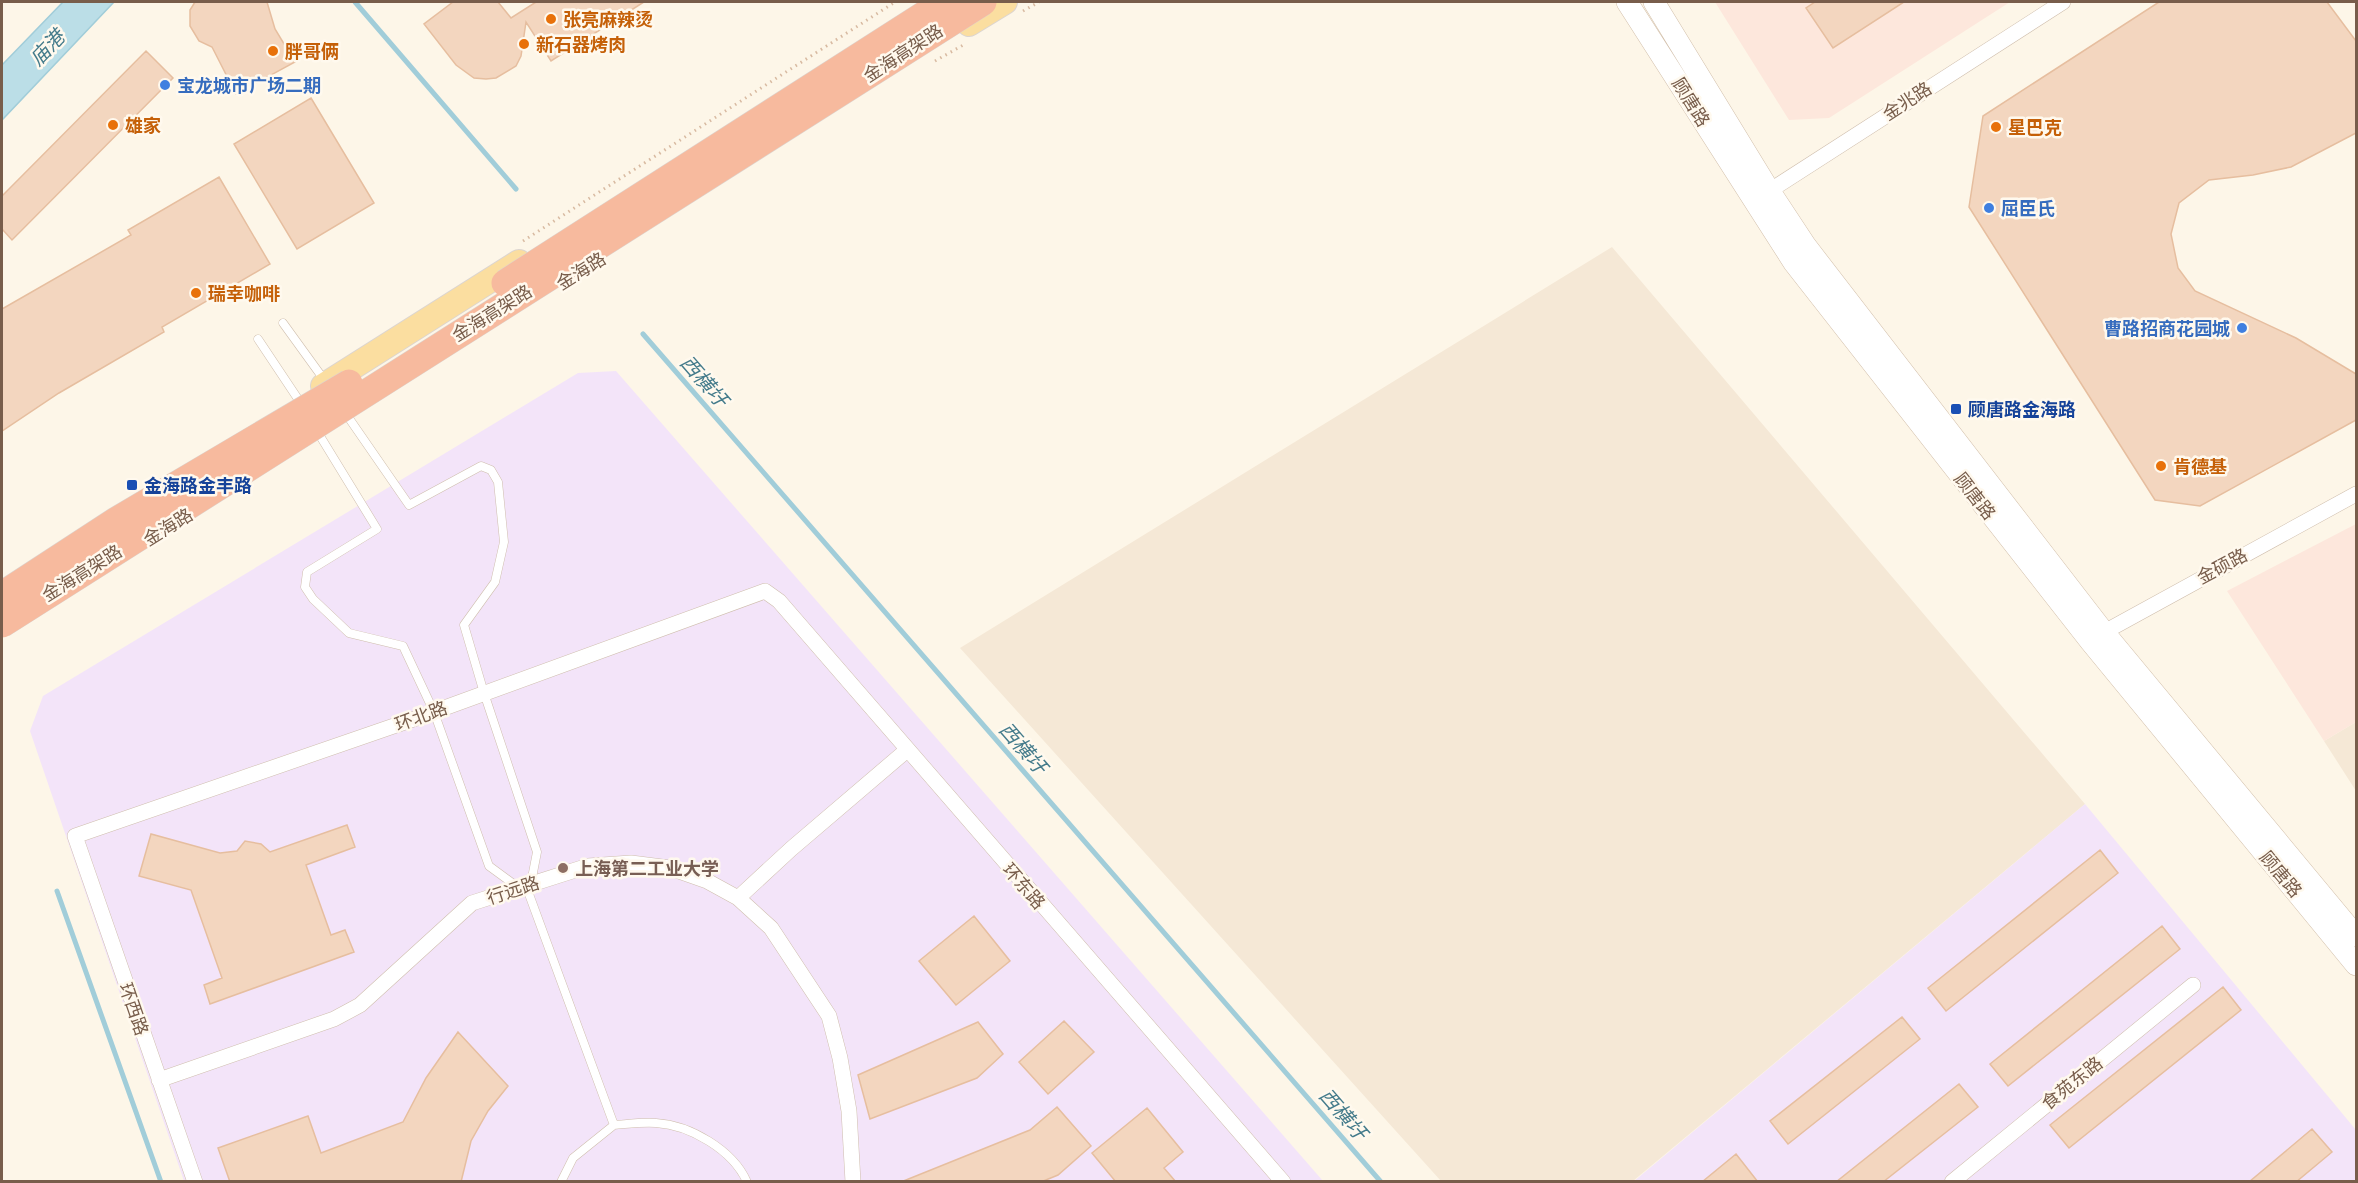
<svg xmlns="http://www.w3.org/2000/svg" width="2358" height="1183" viewBox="0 0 2358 1183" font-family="'Public Sans','Noto Sans SC',sans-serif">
<rect width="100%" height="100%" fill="#fdf6e8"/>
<path fill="#f5e8d6" d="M 1612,247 L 2085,804 L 1633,1181 L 1441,1181 L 960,648 Z
M 2356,722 L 2356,791 L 2324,741 Z"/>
<path fill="#fde7dc" d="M 1715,2 L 2010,2 L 1829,118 L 1789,120 Z
M 2356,524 L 2356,722 L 2324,741 L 2227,591 Z"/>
<path fill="#f3e4f9" d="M 616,371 L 1323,1181 L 184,1181 L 30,731 L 43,696 L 578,373 Z
M 2085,804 L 2356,1130 L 2356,1181 L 1633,1182 Z"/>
<path fill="#bbdee7" stroke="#a1cdd9" stroke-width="1.5" d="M 63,2 L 114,2 L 2,120 L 2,65 Z"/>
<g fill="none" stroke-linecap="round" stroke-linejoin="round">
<path stroke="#a1cdd9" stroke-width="5" d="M 355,2 L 516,189
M 643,334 L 1381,1182
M 57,891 L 161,1182"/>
</g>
<path fill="#f3d6bf" stroke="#e6be9f" stroke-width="1.5" d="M 195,2 L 267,2 L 275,29 L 295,62 L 236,94 L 212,47 L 199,41 L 190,26 L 190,10 Z
M 453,2 L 498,2 L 511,18 L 536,2 L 644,2 L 551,61 L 526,22 L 521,56 L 516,66 L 496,78 L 486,79 L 474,78 L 456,65 L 424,24 Z
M 1815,2 L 1904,2 L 1833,48 L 1806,8 Z
M 2159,2 L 2327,2 L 2356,41 L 2356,133 L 2291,167 L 2253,175 L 2209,180 L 2179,203 L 2171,234 L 2178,268 L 2195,291 L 2296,338 L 2356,374 L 2356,420 L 2200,506 L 2155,500 L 1969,207 L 1983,116 Z
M 146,51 L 173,78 L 12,240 L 2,229 L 2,196 Z
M 311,98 L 374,203 L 297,249 L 234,144 Z
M 219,177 L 270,264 L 162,327 L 164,332 L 59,393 L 2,431 L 2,309 L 131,235 L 128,230 Z
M 347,825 L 355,847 L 306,865 L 331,935 L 345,930 L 354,952 L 210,1004 L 204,985 L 222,978 L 191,890 L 139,876 L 151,834 L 220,853 L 237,851 L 245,841 L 261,844 L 270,852 Z
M 2100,850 L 2118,873 L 1946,1011 L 1928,988 Z
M 974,916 L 1010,961 L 956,1005 L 919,961 Z
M 2162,926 L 2180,949 L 2008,1086 L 1990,1064 Z
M 2223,987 L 2241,1010 L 2069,1148 L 2050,1125 Z
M 1902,1017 L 1920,1039 L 1788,1144 L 1770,1121 Z
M 1064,1021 L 1094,1052 L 1048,1094 L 1019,1062 Z
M 978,1022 L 1003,1054 L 977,1078 L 870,1119 L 858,1075 Z
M 458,1032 L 508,1086 L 488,1111 L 471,1141 L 461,1182 L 230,1182 L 218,1148 L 308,1116 L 321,1153 L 403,1122 L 426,1078 Z
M 1959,1084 L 1978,1107 L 1883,1182 L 1836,1182 Z
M 1057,1107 L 1091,1146 L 1058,1175 L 1041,1182 L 901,1182 L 1030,1130 Z
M 1147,1108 L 1183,1152 L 1164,1168 L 1176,1182 L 1116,1182 L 1092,1153 Z
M 2312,1129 L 2332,1152 L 2296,1182 L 2249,1182 Z
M 1736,1154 L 1758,1182 L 1702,1182 Z"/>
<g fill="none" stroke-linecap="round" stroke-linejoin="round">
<defs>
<path id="lane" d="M 283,323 L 325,381
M 258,339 L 302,405
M 344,411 L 409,505 L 481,466 L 491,470 L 498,482 L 504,542 L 495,582 L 464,625 L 484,693 L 537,852 L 531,883
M 317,431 L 377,529 L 307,572 L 305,587 L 313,599 L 349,633 L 403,646 L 434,712 L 489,866 L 519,888
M 526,886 L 614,1125 L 573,1158 L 561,1182
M 614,1125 C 628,1124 642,1122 656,1123 C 690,1125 733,1150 747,1182"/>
<path id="street" d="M 1763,195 L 2063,2
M 2097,636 L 2356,494
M 738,898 L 791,849 L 907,750
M 159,1080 L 334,1019 L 360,1005 L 472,903 L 588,866 L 631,863 L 670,868 L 707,881 L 738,898 L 771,928 L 829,1016 L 840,1058 L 849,1111 L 853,1182
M 195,1182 L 75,836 L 414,719 L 765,591 L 779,601 L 1283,1182
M 1952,1182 L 2193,985"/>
<path id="secondary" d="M 1627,2 L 1794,263 L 2090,641 L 2356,965
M 1654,2 L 1769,190 L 1806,246 L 2103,631 L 2356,936"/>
<path id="primary" d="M 969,24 L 1005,2
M 323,386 L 519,262"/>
</defs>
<use href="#lane" stroke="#cfbead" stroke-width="9"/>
<use href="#street" stroke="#cfbead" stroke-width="16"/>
<use href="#secondary" stroke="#d2bfaa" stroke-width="22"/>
<use href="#primary" stroke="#dcd5d0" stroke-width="26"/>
<path stroke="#d8baa1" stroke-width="3" stroke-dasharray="1.5 4.5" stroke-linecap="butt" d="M 1023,11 L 1039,2
M 935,61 L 965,44
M 523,241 L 895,2"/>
<use href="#lane" stroke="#fff" stroke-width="8"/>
<use href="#street" stroke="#fff" stroke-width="15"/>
<use href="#secondary" stroke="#fff" stroke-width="21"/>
<use href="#primary" stroke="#fbdea0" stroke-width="24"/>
<defs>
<path id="highway-bridge" d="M 505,283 L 944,2
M 2,595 L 117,520 L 349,383
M 2,624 L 983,2"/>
</defs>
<use href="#highway-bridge" stroke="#dcd5d0" stroke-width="28" stroke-linecap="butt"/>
<use href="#highway-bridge" stroke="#f7ba9e" stroke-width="27"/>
</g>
<g fill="#e8710a" stroke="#fff9ee" stroke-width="2">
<circle cx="551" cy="19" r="6"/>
<circle cx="524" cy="44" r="6"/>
<circle cx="273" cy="51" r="6"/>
<circle cx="113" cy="125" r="6"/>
<circle cx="1996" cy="127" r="6"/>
<circle cx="196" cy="293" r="6"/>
<circle cx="2161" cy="466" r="6"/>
</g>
<g fill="#3f7fe0" stroke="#fff9ee" stroke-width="2">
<circle cx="165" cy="85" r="6"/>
<circle cx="1989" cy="208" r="6"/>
<circle cx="2242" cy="328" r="6"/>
</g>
<g fill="#1a4fb4" stroke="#fff9ee" stroke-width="2">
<rect x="1950" y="403" width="12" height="12" rx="3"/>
<rect x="126" y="479" width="12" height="12" rx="3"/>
</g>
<circle fill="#8d6e63" stroke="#fff9ee" stroke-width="2" cx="563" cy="868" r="6"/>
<g text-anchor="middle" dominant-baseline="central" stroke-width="5" stroke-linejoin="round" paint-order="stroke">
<g font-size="18" font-weight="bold" fill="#c56008" stroke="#fff9ee" text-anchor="start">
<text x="563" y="19">张亮麻辣烫</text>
<text x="536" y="44">新石器烤肉</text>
<text x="285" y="51">胖哥俩</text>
<text x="125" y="125">雄家</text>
<text x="2008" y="127">星巴克</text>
<text x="208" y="293">瑞幸咖啡</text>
<text x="2173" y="466">肯德基</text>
</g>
<g font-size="18" fill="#785d4b" stroke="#fff9ee">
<text transform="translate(903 53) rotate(-33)">金海高架路</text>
<text transform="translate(1907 101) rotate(-33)">金兆路</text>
<text transform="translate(1691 102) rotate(58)">顾唐路</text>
<text transform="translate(581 271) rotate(-32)">金海路</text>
<text transform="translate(492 313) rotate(-32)">金海高架路</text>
<text transform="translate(1975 496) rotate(52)">顾唐路</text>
<text transform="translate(168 527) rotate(-32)">金海路</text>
<text transform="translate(2222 566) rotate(-28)">金硕路</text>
<text transform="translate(82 573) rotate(-32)">金海高架路</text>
<text transform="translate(421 716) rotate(-20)">环北路</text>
<text transform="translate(2281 874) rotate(50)">顾唐路</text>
<text transform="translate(1024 886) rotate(49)">环东路</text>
<text transform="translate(513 890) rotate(-18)">行远路</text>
<text transform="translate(134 1009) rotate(71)">环西路</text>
<text transform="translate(2072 1083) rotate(-39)">食苑东路</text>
</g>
<g font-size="18" font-weight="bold" fill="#366cbe" stroke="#fff9ee" text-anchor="start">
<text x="177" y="85">宝龙城市广场二期</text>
<text x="2001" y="208">屈臣氏</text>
<text x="2230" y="328" text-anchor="end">曹路招商花园城</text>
</g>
<g font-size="18" font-weight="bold" fill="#164399" stroke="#fff9ee" text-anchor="start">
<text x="1968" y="409">顾唐路金海路</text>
<text x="144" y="485">金海路金丰路</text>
</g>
<g font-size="18" font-weight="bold" fill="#785e54" stroke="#fff9ee" text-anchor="start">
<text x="575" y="868">上海第二工业大学</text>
</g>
<g font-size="20" font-style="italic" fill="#447b8b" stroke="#fff9ee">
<text transform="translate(47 48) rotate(-46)">庙港</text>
<text transform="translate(704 381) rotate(49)">西横圩</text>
<text transform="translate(1023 748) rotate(49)">西横圩</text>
<text transform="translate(1343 1114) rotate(49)">西横圩</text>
</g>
</g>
<rect width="2358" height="1183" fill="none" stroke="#785d4b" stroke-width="6"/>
</svg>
